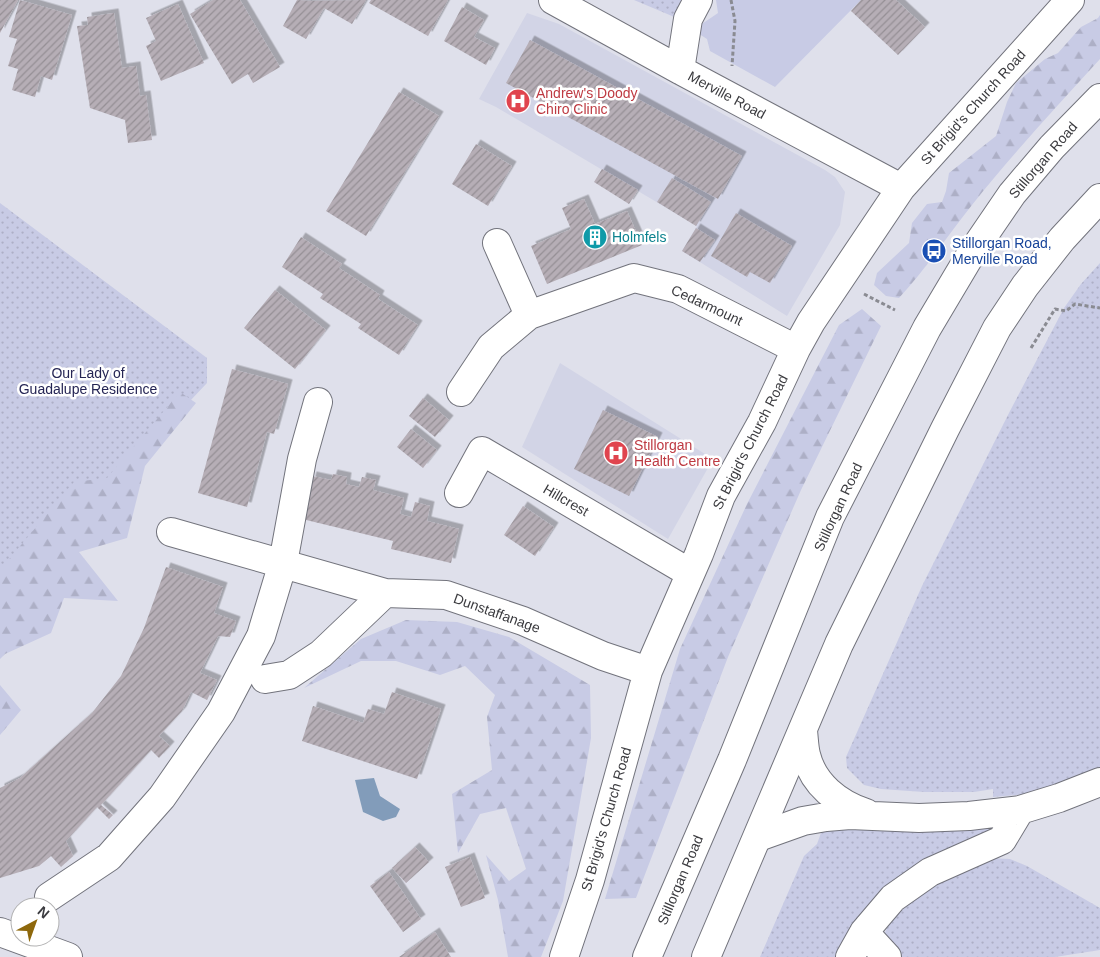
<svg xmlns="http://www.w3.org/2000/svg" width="1100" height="957" viewBox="0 0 1100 957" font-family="Arial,sans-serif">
<defs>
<pattern id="grass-dots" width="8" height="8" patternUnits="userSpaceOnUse" patternTransform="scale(1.25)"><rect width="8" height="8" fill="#c8cbe5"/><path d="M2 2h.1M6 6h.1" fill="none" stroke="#adafc6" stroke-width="1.8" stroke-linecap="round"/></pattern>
<pattern id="forest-firs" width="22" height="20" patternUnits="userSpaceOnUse" patternTransform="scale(1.25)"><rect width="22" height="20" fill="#c8cbe5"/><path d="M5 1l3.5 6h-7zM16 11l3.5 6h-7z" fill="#adafc6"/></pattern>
<pattern id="building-hatch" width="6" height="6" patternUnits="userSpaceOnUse" patternTransform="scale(1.25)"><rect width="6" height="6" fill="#b6aeb6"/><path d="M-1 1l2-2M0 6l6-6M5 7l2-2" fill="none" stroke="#958f95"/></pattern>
<filter id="shadow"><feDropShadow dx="4.5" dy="-4.5" stdDeviation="0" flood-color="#0004"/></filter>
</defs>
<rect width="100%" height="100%" fill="#dfe0eb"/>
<path fill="#d2d4e6" d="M 527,13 L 559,24 L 825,170 L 835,177 L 845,192 L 840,225 L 787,316 L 682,251 L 697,226 L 496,107 L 479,99 Z
M 560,363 L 713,459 L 668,539 L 522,447 Z"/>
<path fill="url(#grass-dots)" d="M 634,0 L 688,0 L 681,22 L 672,16 Z
M 0,203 L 207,358 L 207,383 L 0,602 Z
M 1100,263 L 1100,775 L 1049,792 L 993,797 L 993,789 L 974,792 L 924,792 L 881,789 L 864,785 L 847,768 L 846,757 L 922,586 L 1010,411 L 1064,308 L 1081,284 Z
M 990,825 L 991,833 L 840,957 L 760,957 L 804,856 L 817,844 L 822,830 L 835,826 Z
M 988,858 L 1010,859 L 1027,866 L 1100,908 L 1100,950 L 1055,957 L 902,957 L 893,948 L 885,933 C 898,896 955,875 988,858 Z"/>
<path fill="url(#forest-firs)" d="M 1100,15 L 1100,59 C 1056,107 1012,155 972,205 C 947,236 926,269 899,298 L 886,296 L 874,285 L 877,273 L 909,243 L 912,223 L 927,204 L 942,202 L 946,191 L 949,173 L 996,136 L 1007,102 L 1016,83 L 1045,59 L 1058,53 L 1081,27 L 1098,18 Z
M 862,309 L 881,326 L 801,490 L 728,657 L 636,898 L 605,899 L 680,649 L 747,504 L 839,325 Z
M 180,392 L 196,403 L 145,466 L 127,538 L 79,552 L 118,601 L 64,598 L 51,633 L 5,654 L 0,659 L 0,570 L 74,482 L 107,478 Z
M 406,620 L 457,622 L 509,637 L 590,685 L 591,738 L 563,901 L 541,957 L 508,957 L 498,900 L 486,855 L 509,881 L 526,869 L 506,808 L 480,814 L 458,853 L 452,794 L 492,770 L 487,717 L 495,695 L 465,666 L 440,675 L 396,661 L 361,661 L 304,688 L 361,639 Z
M 0,685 L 21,710 L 0,735 Z"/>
<path fill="#c8cbe5" d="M 716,0 L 861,0 L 775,87 L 710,51 L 707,39 L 693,30 L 718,13 Z"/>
<path fill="#829cba" d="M 374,778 L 380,796 L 400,809 L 396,817 L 383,821 L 363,812 L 355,780 Z"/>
<path fill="url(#building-hatch)" filter="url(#shadow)" d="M 0,0 L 18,0 L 0,33 Z
M 20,0 L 72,15 L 52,80 L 41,76 L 35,97 L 12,90 L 18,69 L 8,66 L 17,39 L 9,37 Z
M 213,0 L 240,0 L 280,67 L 253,83 L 248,74 L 232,84 L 190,14 Z
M 297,0 L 311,1 L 366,0 L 352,24 L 324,8 L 306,39 L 283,26 Z
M 371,0 L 448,0 L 428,36 L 369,3 Z
M 861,0 L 896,0 L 925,27 L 898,55 L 851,11 Z
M 178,4 L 204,63 L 161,81 L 146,46 L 156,41 L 146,18 Z
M 462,7 L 484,20 L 474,37 L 495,48 L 486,65 L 444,41 Z
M 114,13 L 122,68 L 136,66 L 140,96 L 146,95 L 152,140 L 128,143 L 125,120 L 90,108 L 77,26 L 88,25 L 87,17 Z
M 530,40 L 742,156 L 718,199 L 506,83 Z
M 399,92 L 439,116 L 366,236 L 326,211 Z
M 476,144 L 512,166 L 488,206 L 452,184 Z
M 602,169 L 638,190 L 629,204 L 594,182 Z
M 672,178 L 711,202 L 696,226 L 657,202 Z
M 584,199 L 595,224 L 627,211 L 642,245 L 547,284 L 531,246 L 571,229 L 562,208 Z
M 736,213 L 792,246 L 770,283 L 750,272 L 747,277 L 711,256 Z
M 696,228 L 715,240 L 700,262 L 682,251 Z
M 301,237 L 342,264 L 339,268 L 380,295 L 378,299 L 418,325 L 399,355 L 358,328 L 361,324 L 320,298 L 323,294 L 282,267 Z
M 275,290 L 326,330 L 295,369 L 244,328 Z
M 232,369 L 288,384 L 274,434 L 267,432 L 247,507 L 198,493 Z
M 423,398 L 449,420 L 435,437 L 409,416 Z
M 603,410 L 658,437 L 629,496 L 574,469 Z
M 411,429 L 437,450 L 423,468 L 397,447 Z
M 333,474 L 347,477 L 346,484 L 359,487 L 362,477 L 376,480 L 373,490 L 404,498 L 400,514 L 411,517 L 415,502 L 430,506 L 427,521 L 459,529 L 451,563 L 391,549 L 393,541 L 302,519 L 312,476 L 331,480 Z
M 523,506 L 554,527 L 535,556 L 504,535 Z
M 166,567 L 223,587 L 214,613 L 236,621 L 230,637 L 218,636 L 200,673 L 217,680 L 207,700 L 191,692 L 182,711 L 159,736 L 170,746 L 159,758 L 151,750 L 101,805 L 113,815 L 109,819 L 97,807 L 66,841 L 73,856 L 61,867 L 51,856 L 39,866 L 0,878 L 0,788 L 20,778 L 92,713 L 121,676 L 144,628 Z
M 392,692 L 441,709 L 417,779 L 302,741 L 313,706 L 363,723 L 368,709 L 384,714 Z
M 415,847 L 429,862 L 406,883 L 392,868 Z
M 470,857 L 485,898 L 461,907 L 445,867 Z
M 389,872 L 421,919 L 403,932 L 370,886 Z
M 435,932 L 451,957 L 399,957 Z"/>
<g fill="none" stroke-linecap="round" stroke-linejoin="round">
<defs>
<path id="minor" d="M 553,0 L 680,70 L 901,188
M 680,70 L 688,19 L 698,0
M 497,243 L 529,315 L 634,278 L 678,289 L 796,349
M 461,392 L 491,347 L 529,315
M 459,493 L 482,451 L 690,573
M 171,532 L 385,593 L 446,595 L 523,621 L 603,656 L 648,671
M 265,679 L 289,675 L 321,654 L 385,593
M 803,731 C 804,739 804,747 806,755 C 813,784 838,804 866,813
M 758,837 L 803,821 L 826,817 L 850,815 L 919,818 L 969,816 L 1020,810 L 1059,798 L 1100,782
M 49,897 L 109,857 L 162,797 L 221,712 L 261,636 L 283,563 L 302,459 L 318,402
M 0,932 L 68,957
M 864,932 L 887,957
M 564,957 L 590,880 L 648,671 L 699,554 L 721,496 L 762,422 L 796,349 L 811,322 L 901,188 L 1070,0
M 850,957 L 864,932 L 893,898 L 930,872 L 1002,840 L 1020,810"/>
<path id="highway" d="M 647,957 L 732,760 L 830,517 L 927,328 L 971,254 L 1012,194 L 1052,147 L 1100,98
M 706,957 L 839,644 L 945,429 L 997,328 L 1025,286 L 1062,239 L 1100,198"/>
</defs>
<use href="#minor" stroke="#72737c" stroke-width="30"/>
<use href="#highway" stroke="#72737c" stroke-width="30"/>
<path stroke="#8a8b92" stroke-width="3" stroke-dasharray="4 2.5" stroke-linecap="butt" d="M 731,0 L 735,21 L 732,66
M 864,294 L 895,310
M 1031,348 L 1055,309 L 1066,311 L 1075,304 L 1100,308"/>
<use href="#minor" stroke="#fff" stroke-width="28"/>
<use href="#highway" stroke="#fff" stroke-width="28"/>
</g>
<defs>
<symbol id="hospital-disc" viewBox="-11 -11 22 22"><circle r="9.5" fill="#e0444e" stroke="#fff"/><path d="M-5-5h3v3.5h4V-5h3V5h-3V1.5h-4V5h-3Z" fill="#fff"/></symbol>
<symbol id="building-disc" viewBox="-11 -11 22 22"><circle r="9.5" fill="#0f9aa8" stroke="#fff"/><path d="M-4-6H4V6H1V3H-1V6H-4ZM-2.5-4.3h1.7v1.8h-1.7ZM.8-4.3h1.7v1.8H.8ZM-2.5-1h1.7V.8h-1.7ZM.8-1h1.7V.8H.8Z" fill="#fff"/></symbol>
<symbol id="bus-disc" viewBox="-11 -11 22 22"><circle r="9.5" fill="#1a4fb4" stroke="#fff"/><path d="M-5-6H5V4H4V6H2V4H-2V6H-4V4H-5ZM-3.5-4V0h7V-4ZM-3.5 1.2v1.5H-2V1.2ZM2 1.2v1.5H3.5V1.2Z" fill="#fff"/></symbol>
</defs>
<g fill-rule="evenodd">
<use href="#hospital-disc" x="504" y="87" width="28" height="28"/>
<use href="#building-disc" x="581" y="223" width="28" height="28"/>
<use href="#bus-disc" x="920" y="237" width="28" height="28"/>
<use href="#hospital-disc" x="602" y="439" width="28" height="28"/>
</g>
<g text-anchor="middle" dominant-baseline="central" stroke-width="5" stroke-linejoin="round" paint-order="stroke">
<g font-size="14" fill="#be3a42" stroke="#fff" text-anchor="start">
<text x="536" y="93">Andrew's Doody<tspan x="536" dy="16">Chiro Clinic</tspan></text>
<text x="634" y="445">Stillorgan<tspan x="634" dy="16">Health Centre</tspan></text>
</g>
<g font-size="14" fill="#3b3b3f" stroke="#fff">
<text transform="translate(727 95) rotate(28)">Merville Road</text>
<text transform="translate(973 107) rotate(-48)">St Brigid's Church Road</text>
<text transform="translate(1043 160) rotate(-49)">Stillorgan Road</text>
<text transform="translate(707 305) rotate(25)">Cedarmount</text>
<text transform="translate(750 442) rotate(-63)">St Brigid's Church Road</text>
<text transform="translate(566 500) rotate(30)">Hillcrest</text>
<text transform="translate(838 507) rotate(-65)">Stillorgan Road</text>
<text transform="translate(497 613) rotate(20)">Dunstaffanage</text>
<text transform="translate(606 819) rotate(-74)">St Brigid's Church Road</text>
<text transform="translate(680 880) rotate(-67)">Stillorgan Road</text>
</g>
<g font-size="14" fill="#0d838f" stroke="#fff" text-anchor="start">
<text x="612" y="237">Holmfels</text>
</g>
<g font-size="14" fill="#164399" stroke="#fff" text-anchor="start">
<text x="952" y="243">Stillorgan Road,<tspan x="952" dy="16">Merville Road</tspan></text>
</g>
<g font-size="14" fill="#252554" stroke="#fff">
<text x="88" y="373">Our Lady of<tspan x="88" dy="16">Guadalupe Residence</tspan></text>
</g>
</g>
<g transform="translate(35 922) rotate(41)"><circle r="24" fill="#ffffff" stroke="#b1b1b2"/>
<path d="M0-4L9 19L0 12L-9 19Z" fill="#8e680c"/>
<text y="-8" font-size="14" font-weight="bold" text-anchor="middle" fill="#3b3b3f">N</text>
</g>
</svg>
